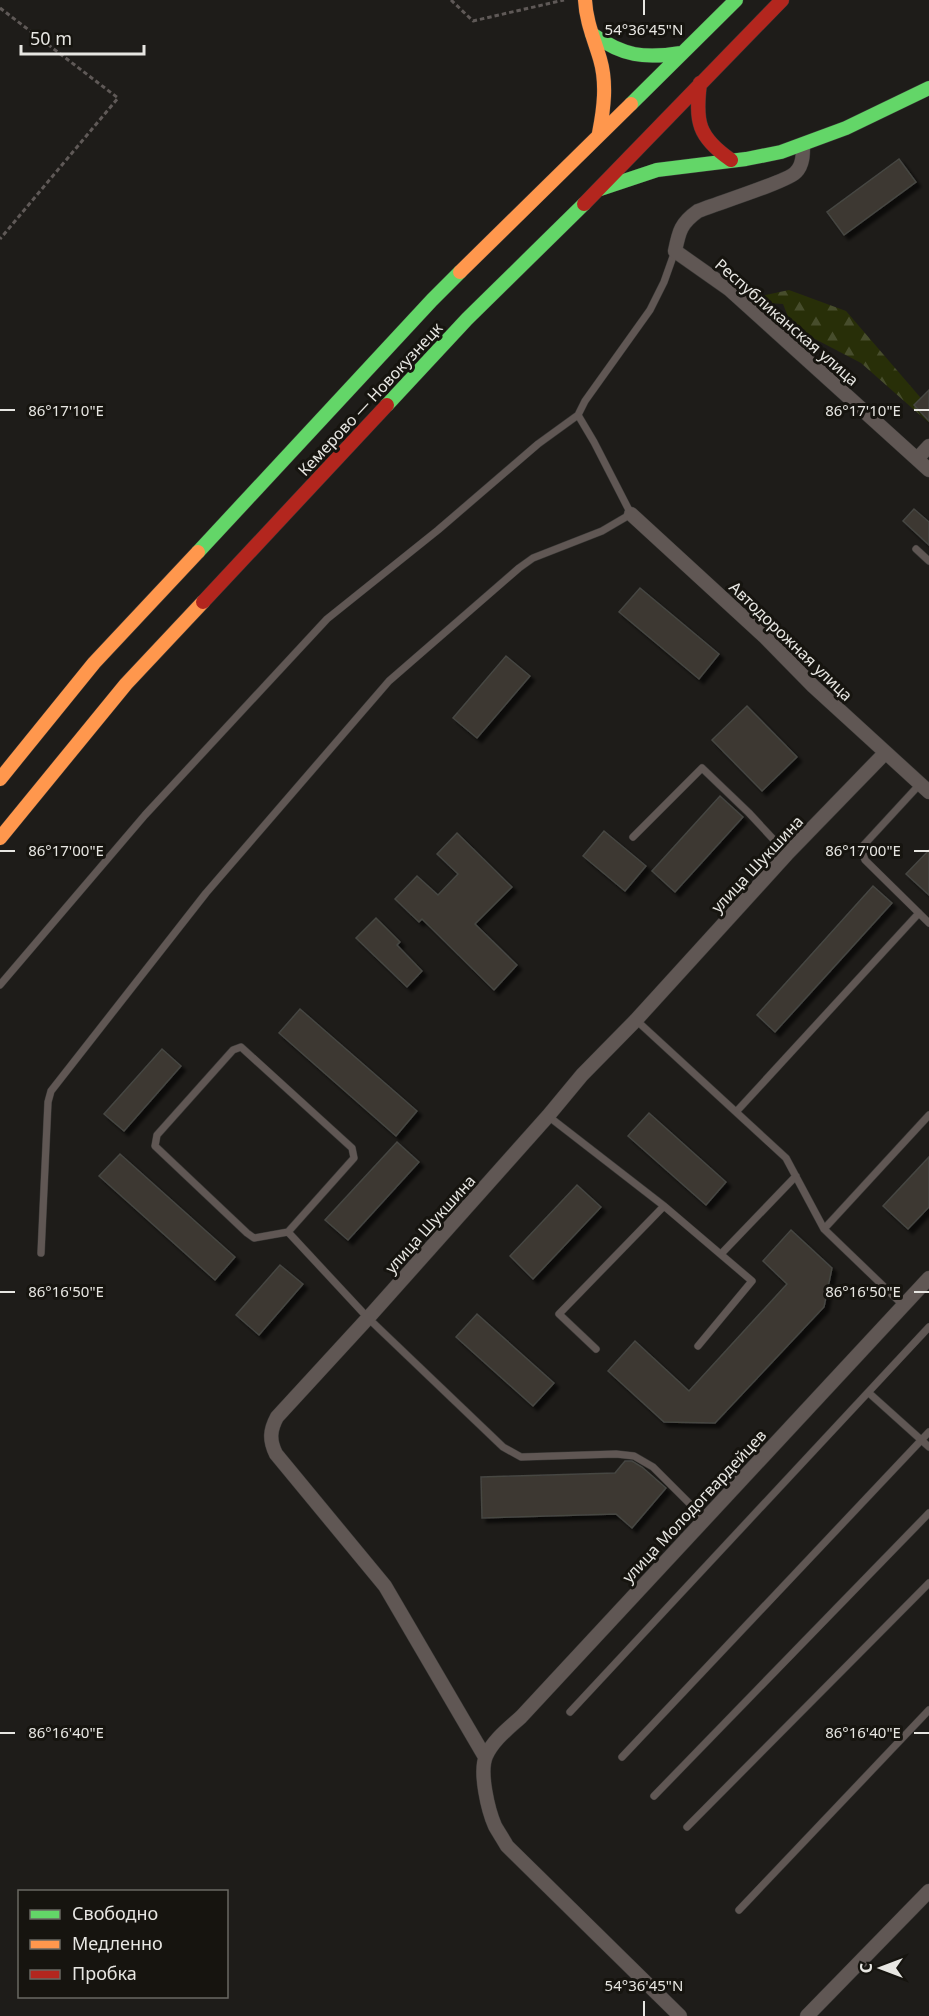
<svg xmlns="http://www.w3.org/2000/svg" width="929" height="2016" viewBox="0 0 929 2016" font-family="'Noto Sans',sans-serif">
<defs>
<pattern id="forest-firs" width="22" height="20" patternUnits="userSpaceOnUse" patternTransform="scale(1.5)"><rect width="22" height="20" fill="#282f08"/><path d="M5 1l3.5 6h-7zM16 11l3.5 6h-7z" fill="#474d2c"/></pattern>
<filter id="shadow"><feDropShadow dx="4.5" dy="4.5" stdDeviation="1.5" flood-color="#0009"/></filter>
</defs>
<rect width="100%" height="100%" fill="#1e1c19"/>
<path fill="url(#forest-firs)" d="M 789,290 L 846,311 L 926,404 L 929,423 L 861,363 L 792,327 L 783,304 L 738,301 Z"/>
<path fill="#3c3930" stroke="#464643" stroke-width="1.5" filter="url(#shadow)" d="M 899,159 L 916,182 L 844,235 L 827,212 Z
M 929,390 L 929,421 L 914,405 Z
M 914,509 L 929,522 L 929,545 L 903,521 Z
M 640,588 L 719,654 L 699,679 L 619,612 Z
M 506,656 L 530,676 L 477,738 L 453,718 Z
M 747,706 L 797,757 L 762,791 L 712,740 Z
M 720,796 L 743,817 L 675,892 L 652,871 Z
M 604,831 L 646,866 L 625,891 L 583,856 Z
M 457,833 L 512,887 L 475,924 L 517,965 L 494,990 L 422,919 L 419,922 L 395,899 L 417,876 L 438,895 L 458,874 L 437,854 Z
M 929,850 L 929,895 L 906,874 Z
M 873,886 L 892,903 L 775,1032 L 757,1015 Z
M 376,918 L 400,942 L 397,945 L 422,971 L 407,987 L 356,938 Z
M 300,1009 L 417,1111 L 396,1136 L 279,1033 Z
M 162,1049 L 181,1066 L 124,1131 L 104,1114 Z
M 649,1113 L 726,1182 L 706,1205 L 628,1136 Z
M 397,1142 L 419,1162 L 348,1240 L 325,1220 Z
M 120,1154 L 235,1257 L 215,1280 L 99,1176 Z
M 929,1157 L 929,1207 L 908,1229 L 883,1206 Z
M 577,1185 L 601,1207 L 533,1279 L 510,1256 Z
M 791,1230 L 832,1268 L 824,1307 L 715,1423 L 664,1422 L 608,1371 L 635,1341 L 689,1391 L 787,1284 L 763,1261 Z
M 280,1265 L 303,1284 L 259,1335 L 236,1315 Z
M 477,1314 L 554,1383 L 533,1406 L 456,1337 Z
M 625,1461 L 632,1461 L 642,1467 L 666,1488 L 632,1528 L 616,1514 L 482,1518 L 481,1477 L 615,1473 Z"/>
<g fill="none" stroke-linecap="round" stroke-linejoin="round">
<defs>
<path id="lane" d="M 916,549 L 929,561
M 920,784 L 861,848 L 865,860 L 929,923
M 633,837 L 702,768 L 749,813 L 787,854
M 0,985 L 145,815 L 327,619 L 438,530 L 538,444 L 578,415
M 636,1020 L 786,1158 L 824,1229 L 903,1305
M 241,1047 L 352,1148 L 354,1158 L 288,1232 L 254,1238 L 247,1233 L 155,1146 L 157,1135 L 233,1050 Z
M 736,1112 L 919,913
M 548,1116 L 664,1206 L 752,1281 L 698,1346
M 824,1229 L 929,1115
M 288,1232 L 368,1318 L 503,1447 L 521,1457 L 616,1454 L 634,1456 L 653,1467 L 705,1519
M 41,1253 L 48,1102 L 51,1091 L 206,893 L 389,681 L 519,568 L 533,558 L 602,531 L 631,514 L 594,442 L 578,415 L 585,401 L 650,310 L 664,282 L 675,251
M 721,1254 L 796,1176
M 596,1349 L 559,1314 L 664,1206
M 869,1393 L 929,1447
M 570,1712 L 929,1327
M 622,1757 L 929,1432
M 654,1796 L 929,1513
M 687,1827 L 929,1583
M 739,1910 L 929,1710"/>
<path id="street" d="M 803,145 C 803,154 803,165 796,172 C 789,181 715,204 698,211 C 681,223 679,231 675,251 L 729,289 L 929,470
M 917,459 L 929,446
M 631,514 L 765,637 L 813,686 L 929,792
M 485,1757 L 385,1586 L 276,1454 C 269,1440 270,1430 277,1417 L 368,1318 L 548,1116 L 582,1075 L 636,1020 L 787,854 L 885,753
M 680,2016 L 507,1846 C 503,1839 499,1833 495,1826 C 488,1810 479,1772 486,1756 C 493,1740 509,1728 521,1717 L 929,1278
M 807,2016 L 929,1891"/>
<path id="fast" d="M 592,34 C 623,56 644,59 681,53
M 631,104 L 736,0
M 600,189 L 657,170 L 746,159 L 781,152 L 846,128 L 929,88
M 387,405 L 467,319 L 584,204
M 198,552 L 432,300 L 460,272"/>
<path id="slow" d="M 585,0 C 586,21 594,39 600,59 C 607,83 604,108 599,133
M 460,272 L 631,104
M 0,779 L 94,663 L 198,552
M 0,838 L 126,684 L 203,602"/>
<path id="jam" d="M 700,83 C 695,122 698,137 731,160
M 584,204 L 782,0
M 203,602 L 387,405"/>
</defs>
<use href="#lane" stroke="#393836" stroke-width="8"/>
<use href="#street" stroke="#393836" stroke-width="15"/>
<use href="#fast" stroke="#393836" stroke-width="15"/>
<use href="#slow" stroke="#393836" stroke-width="15"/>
<use href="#jam" stroke="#393836" stroke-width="15"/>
<path stroke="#5f5957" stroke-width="3" stroke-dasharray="4.5 3" stroke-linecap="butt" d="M 451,0 L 473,21 L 564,0
M 0,8 L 118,98 L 0,239"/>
<use href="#lane" stroke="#605754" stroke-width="7"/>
<use href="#street" stroke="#605754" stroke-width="14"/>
<use href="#fast" stroke="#63d668" stroke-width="14"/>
<use href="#slow" stroke="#ff974d" stroke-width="14"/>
<use href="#jam" stroke="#b3261e" stroke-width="14"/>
</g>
<path fill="none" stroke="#e7e6e2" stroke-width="2" d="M 644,0 L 644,15M 0,410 L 15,410M 914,410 L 929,410M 0,851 L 15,851M 914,851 L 929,851M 0,1292 L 15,1292M 914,1292 L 929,1292M 0,1733 L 15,1733M 914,1733 L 929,1733M 644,2001 L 644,2016"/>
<g text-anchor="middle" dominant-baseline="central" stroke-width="6" stroke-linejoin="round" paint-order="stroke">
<g font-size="16" fill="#e7e6e2" stroke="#16140f">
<text transform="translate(787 322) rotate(41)">Республиканская улица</text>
<text transform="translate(370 399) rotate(-47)">Кемерово — Новокузнецк</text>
<text transform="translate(791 641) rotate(44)">Автодорожная улица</text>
<text transform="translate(757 864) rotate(-47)">улица Шукшина</text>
<text transform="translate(430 1224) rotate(-48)">улица Шукшина</text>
<text transform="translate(694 1506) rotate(-47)">улица Молодогвардейцев</text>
</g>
</g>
<g font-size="15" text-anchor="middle" fill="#e7e6e2" stroke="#16140f" stroke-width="6" stroke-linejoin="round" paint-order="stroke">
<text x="644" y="35">54°36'45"N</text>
<text x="863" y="416">86°17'10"E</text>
<text x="66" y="416">86°17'10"E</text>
<text x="863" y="856">86°17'00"E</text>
<text x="66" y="856">86°17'00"E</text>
<text x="863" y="1297">86°16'50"E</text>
<text x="66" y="1297">86°16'50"E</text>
<text x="863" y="1738">86°16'40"E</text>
<text x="66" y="1738">86°16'40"E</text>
<text x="644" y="1991">54°36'45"N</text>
</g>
<rect x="18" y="1890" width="210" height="108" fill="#16140f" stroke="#6a6863" stroke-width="1.5"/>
<rect x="30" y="1910" width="30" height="9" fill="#63d668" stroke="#6a6863" stroke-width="1.5"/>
<text x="72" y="1920" font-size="18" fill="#e7e6e2">Свободно</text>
<rect x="30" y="1940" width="30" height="9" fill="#ff974d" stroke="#6a6863" stroke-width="1.5"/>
<text x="72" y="1950" font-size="18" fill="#e7e6e2">Медленно</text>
<rect x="30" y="1970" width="30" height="9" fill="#b3261e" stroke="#6a6863" stroke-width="1.5"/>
<text x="72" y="1980" font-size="18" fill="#e7e6e2">Пробка</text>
<g transform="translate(881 1968) rotate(270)" stroke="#16140f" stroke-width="4.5" paint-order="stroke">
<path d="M0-4.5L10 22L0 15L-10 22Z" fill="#e7e6e2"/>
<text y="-9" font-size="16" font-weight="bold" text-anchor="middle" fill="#e7e6e2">С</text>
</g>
<path d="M21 45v9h123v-9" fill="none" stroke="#e7e6e2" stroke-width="3"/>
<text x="30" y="45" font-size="18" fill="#e7e6e2" stroke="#16140f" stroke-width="4.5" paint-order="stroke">50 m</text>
</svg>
